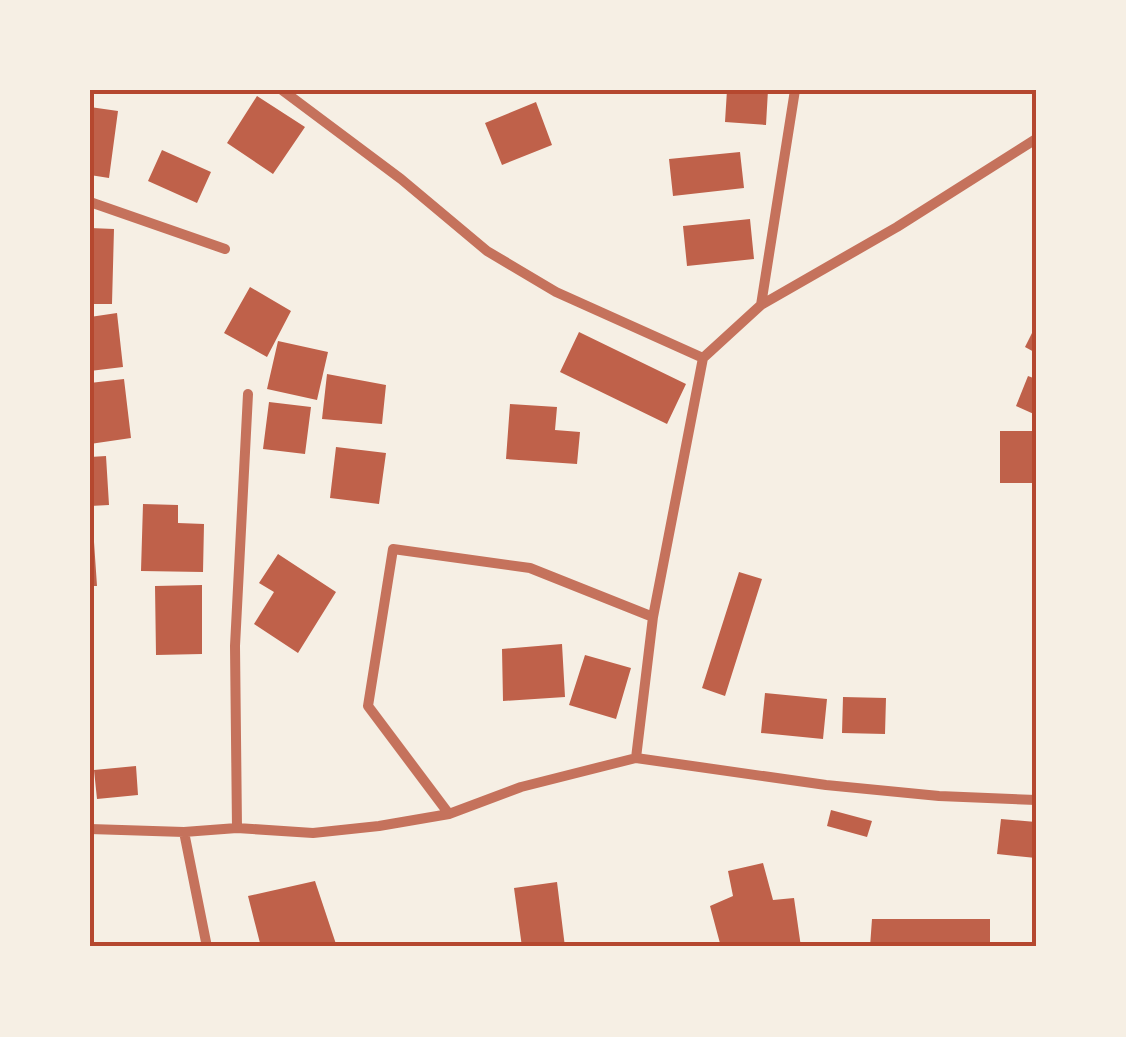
<svg xmlns="http://www.w3.org/2000/svg" width="1126" height="1037" viewBox="0 0 1126 1037" font-family="Jost,sans-serif">
<rect width="100%" height="100%" fill="#f6efe4"/>
<path fill="#bf614a" d="M 727,90 L 768,90 L 766,125 L 725,122 Z
M 257,96 L 305,127 L 273,174 L 227,143 Z
M 536,102 L 552,145 L 502,165 L 485,123 Z
M 90,107 L 118,111 L 109,178 L 90,175 Z
M 162,150 L 211,172 L 197,203 L 148,181 Z
M 740,152 L 744,188 L 673,196 L 669,159 Z
M 750,219 L 754,259 L 687,266 L 683,226 Z
M 90,228 L 114,229 L 112,304 L 90,304 Z
M 250,287 L 291,311 L 267,357 L 224,333 Z
M 117,313 L 123,367 L 90,371 L 90,317 Z
M 1036,325 L 1036,353 L 1025,347 Z
M 579,332 L 686,384 L 667,424 L 560,372 Z
M 278,341 L 328,352 L 317,400 L 267,389 Z
M 327,374 L 386,385 L 382,424 L 322,419 Z
M 1028,376 L 1036,379 L 1036,415 L 1016,406 Z
M 124,379 L 131,438 L 90,444 L 90,383 Z
M 269,402 L 311,407 L 305,454 L 263,449 Z
M 510,404 L 557,407 L 555,430 L 580,432 L 577,464 L 506,459 Z
M 1000,431 L 1036,431 L 1036,483 L 1000,483 Z
M 336,447 L 386,453 L 379,504 L 330,498 Z
M 106,456 L 109,505 L 90,506 L 90,457 Z
M 143,504 L 178,505 L 178,523 L 204,524 L 203,572 L 141,571 Z
M 90,542 L 94,542 L 97,586 L 90,586 Z
M 278,554 L 336,592 L 298,653 L 254,624 L 274,592 L 259,583 Z
M 739,572 L 762,579 L 725,696 L 702,688 Z
M 202,585 L 202,654 L 156,655 L 155,586 Z
M 562,644 L 565,697 L 503,701 L 502,649 Z
M 585,655 L 631,668 L 616,719 L 569,705 Z
M 765,693 L 827,699 L 823,739 L 761,733 Z
M 843,697 L 886,698 L 885,734 L 842,733 Z
M 136,766 L 138,795 L 97,799 L 94,770 Z
M 831,810 L 872,821 L 867,837 L 827,826 Z
M 1001,819 L 1036,822 L 1036,858 L 997,854 Z
M 763,863 L 773,900 L 794,898 L 801,947 L 721,947 L 710,906 L 733,896 L 728,871 Z
M 315,881 L 337,947 L 261,947 L 248,896 Z
M 557,882 L 565,947 L 522,947 L 514,888 Z
M 872,919 L 990,919 L 990,947 L 870,947 Z"/>
<g fill="none" stroke-linecap="round" stroke-linejoin="round">
<path stroke="#c5725c" stroke-width="10" d="M 282,90 L 401,179 L 487,251 L 556,292 L 703,358
M 90,202 L 225,249
M 761,305 L 897,227 L 1036,139
M 636,758 L 653,617 L 703,358 L 761,305 L 795,90
M 449,814 L 368,706 L 393,549 L 530,568 L 653,617
M 237,828 L 235,646 L 248,394
M 90,829 L 184,832 L 237,828 L 313,833 L 379,826 L 449,814 L 521,787 L 636,758 L 826,785 L 939,796 L 1036,800
M 184,832 L 207,947"/>
</g>
<rect width="1126" height="1037" fill="none" stroke="#f6efe4" stroke-width="185"/>
<rect x="92" y="92" width="942" height="852" fill="none" stroke="#b5482f" stroke-width="4"/>
</svg>
